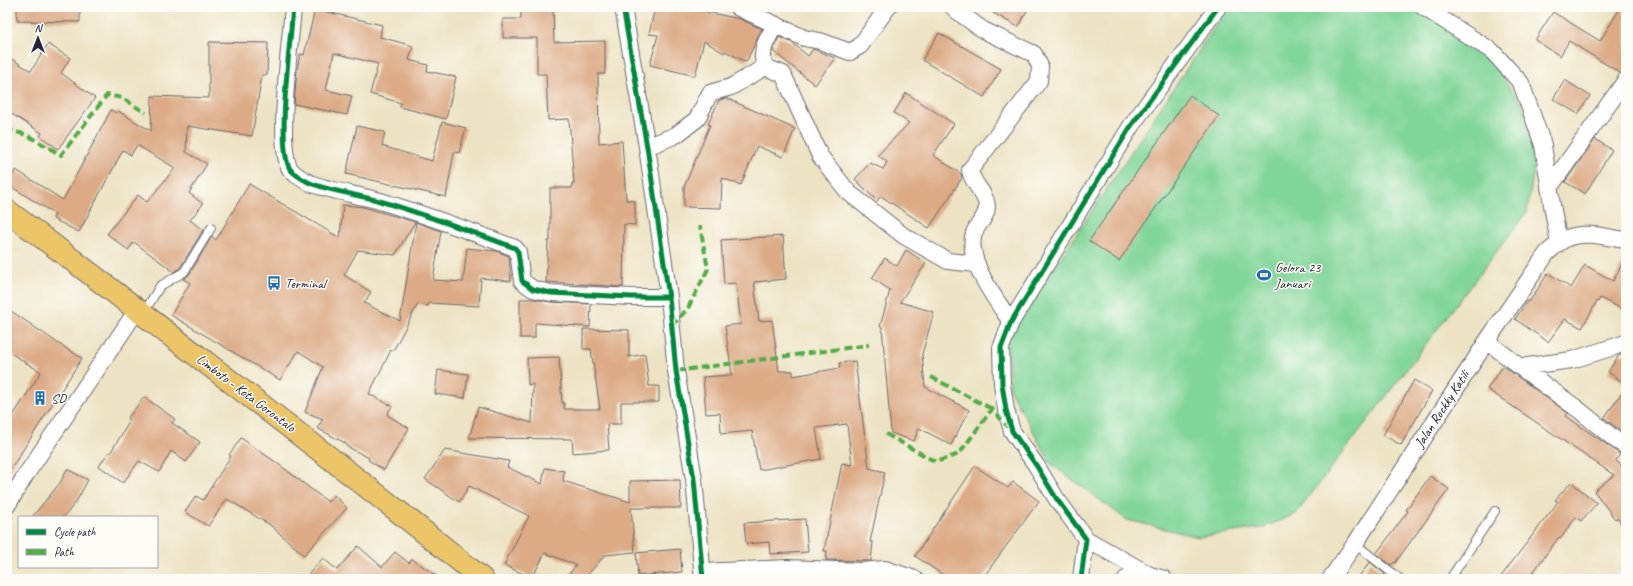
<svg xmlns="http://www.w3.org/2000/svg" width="1633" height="586" viewBox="0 0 1633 586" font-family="Caveat,sans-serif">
<rect width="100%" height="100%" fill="#fdfcf7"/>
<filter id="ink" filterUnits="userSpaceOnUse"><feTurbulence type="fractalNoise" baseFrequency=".025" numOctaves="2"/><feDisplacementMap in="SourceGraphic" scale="8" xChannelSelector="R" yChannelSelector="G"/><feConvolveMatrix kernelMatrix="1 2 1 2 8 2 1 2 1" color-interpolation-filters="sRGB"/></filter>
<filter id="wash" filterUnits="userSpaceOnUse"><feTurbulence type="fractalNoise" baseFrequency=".012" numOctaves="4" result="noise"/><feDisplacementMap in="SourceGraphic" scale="16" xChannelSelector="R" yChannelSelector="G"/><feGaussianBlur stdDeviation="0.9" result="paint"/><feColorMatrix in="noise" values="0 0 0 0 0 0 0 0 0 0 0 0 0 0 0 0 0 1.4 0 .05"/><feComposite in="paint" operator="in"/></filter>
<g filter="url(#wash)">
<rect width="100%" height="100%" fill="#ede3c4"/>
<path fill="#80d598" stroke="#517c6a" d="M 1228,7 L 1420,7 L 1487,55 L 1523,106 L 1536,157 L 1527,212 L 1296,514 L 1262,528 L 1199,537 L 1127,520 L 1051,464 L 1010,390 L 1007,338 Z"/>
<g id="blocks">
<path fill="#dcaa85" d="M 17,7 L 80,7 L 80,22 L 17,21 Z
M 521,7 L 553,7 L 554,42 L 605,41 L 605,74 L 598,74 L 599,143 L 622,141 L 626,200 L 635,201 L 635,225 L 624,224 L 623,287 L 546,282 L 548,241 L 550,241 L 550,188 L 572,188 L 572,183 L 574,183 L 569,119 L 548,120 L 546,74 L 537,74 L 537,38 L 503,38 L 503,19 L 521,19 Z
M 655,7 L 683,7 L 740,19 L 762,29 L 746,62 L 725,51 L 724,53 L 704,41 L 695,76 L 650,65 L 658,35 L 649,34 Z
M 983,7 L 1029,7 L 1018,27 Z
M 1621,7 L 1626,7 L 1626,71 L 1620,73 L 1569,41 L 1560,56 L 1535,40 L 1553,12 L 1600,41 Z
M 315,9 L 382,25 L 380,37 L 413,46 L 409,60 L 428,65 L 427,71 L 456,77 L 446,119 L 400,107 L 401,103 L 370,94 L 378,64 L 334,53 L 326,90 L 352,96 L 347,115 L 294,104 L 297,70 L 300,54 L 304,55 Z
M 939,33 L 1001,69 L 984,97 L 922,60 Z
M 779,37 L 791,42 L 808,56 L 813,49 L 835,58 L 815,85 L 773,51 Z
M 209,42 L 268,43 L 267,75 L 262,75 L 252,136 L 187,126 L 186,152 L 207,164 L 189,193 L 203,204 L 190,220 L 203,230 L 180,268 L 174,272 L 134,242 L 128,250 L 107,234 L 138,195 L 147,202 L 175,168 L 137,145 L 131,155 L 123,150 L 79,232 L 53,219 L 55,214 L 7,184 L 16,170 L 63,200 L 111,110 L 116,113 L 118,111 L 151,131 L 152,96 L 209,98 Z
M 48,44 L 70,58 L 61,73 L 95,98 L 58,149 L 40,136 L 42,133 L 7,111 L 7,56 L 31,71 Z
M 1565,80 L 1590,96 L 1578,114 L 1553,99 Z
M 906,93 L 954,124 L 933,155 L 961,174 L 962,178 L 929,228 L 881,196 L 877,201 L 855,179 L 870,163 L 883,169 L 887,162 L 878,155 L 909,123 L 894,113 Z
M 1190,95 L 1219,116 L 1119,261 L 1089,241 Z
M 726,98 L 795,129 L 783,157 L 757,146 L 741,185 L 722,178 L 721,208 L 684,207 L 684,187 L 710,125 L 708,124 L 719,100 Z
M 442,122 L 466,128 L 459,153 L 454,152 L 446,197 L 346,174 L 357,126 L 385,132 L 382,146 L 432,161 Z
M 1595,139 L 1612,150 L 1585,194 L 1565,182 Z
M 249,184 L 340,238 L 343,205 L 363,207 L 415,222 L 395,255 L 358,250 L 344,275 L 371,292 L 364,303 L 400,321 L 416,222 L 441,231 L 433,280 L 463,282 L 467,248 L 496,251 L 509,256 L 511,281 L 481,278 L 479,306 L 429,303 L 428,306 L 418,304 L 393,351 L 391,350 L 369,394 L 392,406 L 387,415 L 409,428 L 384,470 L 368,460 L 369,458 L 346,446 L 347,444 L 317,428 L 323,419 L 305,412 L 323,367 L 298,351 L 280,380 L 171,315 L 190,283 L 183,279 L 189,275 L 212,236 L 216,240 Z
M 783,236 L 786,279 L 754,282 L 759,321 L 772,320 L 779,371 L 793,371 L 793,376 L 840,368 L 839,363 L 855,361 L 869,468 L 885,472 L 870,542 L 873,542 L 871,561 L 826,560 L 827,551 L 824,551 L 842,463 L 852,465 L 847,424 L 816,428 L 821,459 L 759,470 L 752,431 L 721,434 L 720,413 L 706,414 L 703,377 L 732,375 L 725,326 L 741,324 L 736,283 L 724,284 L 721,240 Z
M 906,250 L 926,263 L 900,302 L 934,312 L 922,354 L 925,387 L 969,410 L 951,445 L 919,428 L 914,441 L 891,433 L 882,327 L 880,327 L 890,290 L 872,278 L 885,258 L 897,266 Z
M 1626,256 L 1626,311 L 1600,298 L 1598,302 L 1597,301 L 1582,328 L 1565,319 L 1548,342 L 1515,319 L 1528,300 L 1530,301 L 1548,273 L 1571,288 L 1585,265 L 1613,281 Z
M 520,299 L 533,299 L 551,302 L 591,304 L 590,327 L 535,323 L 535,338 L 520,338 Z
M 7,308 L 59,344 L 82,358 L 7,475 L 7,425 L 41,372 L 7,351 Z
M 583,329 L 629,330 L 629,357 L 645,354 L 649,386 L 659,386 L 659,402 L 621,402 L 621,424 L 607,424 L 609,450 L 573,453 L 572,439 L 469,438 L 478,407 L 532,423 L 533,384 L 528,385 L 527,358 L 559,357 L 562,403 L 564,403 L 564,409 L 600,409 L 591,349 L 583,349 Z
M 1626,353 L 1626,384 L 1608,372 L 1619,355 Z
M 1503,366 L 1568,413 L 1566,416 L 1620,454 L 1616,460 L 1623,468 L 1626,466 L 1626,529 L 1617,518 L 1615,519 L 1594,491 L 1614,475 L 1487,389 Z
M 438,370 L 468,374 L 465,398 L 435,394 Z
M 1414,380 L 1432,391 L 1401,445 L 1383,435 Z
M 1626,387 L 1626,435 L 1604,418 Z
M 144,397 L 175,419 L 172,423 L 200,442 L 186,462 L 171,451 L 159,472 L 139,461 L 123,483 L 99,466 L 109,452 L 110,453 L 130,421 L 127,419 Z
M 241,438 L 277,463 L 328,502 L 334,495 L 347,508 L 304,555 L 270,525 L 227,499 L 208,526 L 185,512 L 196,496 L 203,500 L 231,456 L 229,455 Z
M 445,450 L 509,461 L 507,467 L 542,484 L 545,468 L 564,471 L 563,481 L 630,502 L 630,481 L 680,480 L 681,508 L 631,508 L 635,552 L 605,555 L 584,579 L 565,579 L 576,565 L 545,553 L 532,578 L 504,565 L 529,516 L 469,486 L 459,502 L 425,479 Z
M 975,466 L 1008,488 L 1013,482 L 1039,501 L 982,579 L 949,579 L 915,556 Z
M 67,469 L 88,480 L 76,502 L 64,517 L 32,517 L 60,483 Z
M 1430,476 L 1449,489 L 1395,563 L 1394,562 L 1391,565 L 1376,554 L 1408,511 L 1406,510 Z
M 1571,482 L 1597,503 L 1581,521 L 1576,517 L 1561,538 L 1559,537 L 1528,579 L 1499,579 L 1558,502 L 1555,500 Z
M 805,519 L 808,552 L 770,554 L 769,542 L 746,544 L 744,523 Z
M 358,546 L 382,567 L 395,552 L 409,563 L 412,559 L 441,579 L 304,579 L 323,558 L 337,570 Z
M 680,549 L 682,572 L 638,576 L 636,553 Z
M 1370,562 L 1385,574 L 1382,579 L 1357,579 Z"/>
</g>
</g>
<g filter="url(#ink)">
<use href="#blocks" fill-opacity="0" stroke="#69666b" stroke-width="1"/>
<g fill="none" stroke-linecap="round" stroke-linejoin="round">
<defs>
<path id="lane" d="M 143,314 L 160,286 L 184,272 L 211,228
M 1355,544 L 1400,579
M 1450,579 L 1495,511"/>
<path id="street" d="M 293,7 C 291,38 276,147 290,169 C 294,174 304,180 310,183 C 330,191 359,195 380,201 C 426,215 470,231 515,248 L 518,252 L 522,281 L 533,289 L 551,293 L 632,297 L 669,297
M 623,7 L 647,147 L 669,297 L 676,371 L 694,479 L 703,579
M 737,7 L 776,25 C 767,38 759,51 765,67
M 953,7 L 957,11 L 983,30 L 1034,54 L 1040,66 L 1039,81 L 970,170 C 972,184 986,193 987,206 C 987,218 977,224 974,233 C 965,260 997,301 1011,322
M 1423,7 L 1492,51 L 1521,83 L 1543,145 L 1552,205 L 1559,243
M 776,25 L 804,38 L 820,41 L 850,52 L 860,46 L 888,7
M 647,147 L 676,135 L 697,119 L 710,93 L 731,87 L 765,67 L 783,74 L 820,156 L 848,192 L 904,236 L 948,261 L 977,264
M 1549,188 L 1626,80
M 1487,341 L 1520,367 L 1572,360 L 1626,343
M 1520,367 L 1579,410 L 1617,441 L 1626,446
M 7,506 L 25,476 L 137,310
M 1086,539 L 1150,575 L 1164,579
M 702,572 L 787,568 L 861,571 L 885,569 L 915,579
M 1081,579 L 1086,539 L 1056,498 L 1036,465 L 1012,431 L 1006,410 L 1002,384 L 1001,348 L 1011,322 L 1131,126 L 1218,7
M 1126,579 L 1150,575
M 1330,579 L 1355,544 L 1487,341 L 1547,253 C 1554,247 1561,240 1570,237 C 1587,231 1609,238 1626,240"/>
<path id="highway" d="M 7,211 C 74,260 138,311 204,361 C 297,433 392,504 482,579"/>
</defs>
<use href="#lane" stroke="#69666b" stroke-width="10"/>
<use href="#street" stroke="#69666b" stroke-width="18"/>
<use href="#highway" stroke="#69666b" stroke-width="24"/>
<use href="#lane" stroke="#fff" stroke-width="8"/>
<use href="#street" stroke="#fff" stroke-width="16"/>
<use href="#highway" stroke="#edc569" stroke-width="22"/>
<path stroke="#53aa46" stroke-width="4" stroke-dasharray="8 4" stroke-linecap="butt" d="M 7,133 L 9,130 L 27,135 L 61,155 L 107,95 L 122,98 L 146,113
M 672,326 L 688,308 L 708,269 L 700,226
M 676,371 L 869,345
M 931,377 L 992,409
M 886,434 L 936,462 L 959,454 L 992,409 L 1009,428"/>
<defs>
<path id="cycleway" d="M 293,7 C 291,38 276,147 290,169 C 294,174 304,180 310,183 C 330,191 359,195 380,201 C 426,215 470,231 515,248 L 518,252 L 522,281 L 533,289 L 551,293 L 632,297 L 669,297
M 623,7 L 647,147 L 669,297 L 676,371 L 694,479 L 703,579
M 1081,579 L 1086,539 L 1056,498 L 1036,465 L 1012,431 L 1006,410 L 1002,384 L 1001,348 L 1011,322 L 1131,126 L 1218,7"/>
</defs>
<use href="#cycleway" stroke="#fdfcf7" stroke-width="8"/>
<use href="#cycleway" stroke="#00873e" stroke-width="5"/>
</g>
</g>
<defs>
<symbol id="stadium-bare" viewBox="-9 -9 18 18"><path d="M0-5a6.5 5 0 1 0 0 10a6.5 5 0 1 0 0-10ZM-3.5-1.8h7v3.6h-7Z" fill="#1f6fb2" stroke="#fdfcf7" stroke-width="2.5" paint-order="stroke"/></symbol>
<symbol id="bus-bare" viewBox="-9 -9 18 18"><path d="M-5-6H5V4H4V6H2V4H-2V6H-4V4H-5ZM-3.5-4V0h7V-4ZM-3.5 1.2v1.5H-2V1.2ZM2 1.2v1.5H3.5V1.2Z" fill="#1f6fb2" stroke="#fdfcf7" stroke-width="2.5" paint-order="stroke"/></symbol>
<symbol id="building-bare" viewBox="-9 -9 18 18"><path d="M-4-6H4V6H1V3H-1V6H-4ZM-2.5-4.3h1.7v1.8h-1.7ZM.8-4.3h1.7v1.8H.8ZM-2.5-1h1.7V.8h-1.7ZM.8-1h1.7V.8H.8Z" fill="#1f6fb2" stroke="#fdfcf7" stroke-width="2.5" paint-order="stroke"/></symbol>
</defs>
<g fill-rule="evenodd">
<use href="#stadium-bare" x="1254" y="265" width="20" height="20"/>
<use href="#bus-bare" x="264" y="273" width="20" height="20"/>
<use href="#building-bare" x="30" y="388" width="20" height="20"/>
</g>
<g text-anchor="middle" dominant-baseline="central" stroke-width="3" stroke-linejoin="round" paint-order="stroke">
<g font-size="14" fill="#22223b" stroke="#fdfcf7" text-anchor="start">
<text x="1275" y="267">Gelora 23<tspan x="1275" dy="16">Januari</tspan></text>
<text x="285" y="283">Terminal</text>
<text x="51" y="398">SD</text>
</g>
<g font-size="14" fill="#22223b" stroke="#fdfcf7">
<text transform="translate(246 393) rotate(37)">Limboto - Kota Gorontalo</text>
<text transform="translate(1442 409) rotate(-57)">Jalan Rockky Katili</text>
</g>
</g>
<rect width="1633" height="586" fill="none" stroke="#fdfcf7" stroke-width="24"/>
<rect x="18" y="516" width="140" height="52" fill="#fdfcf7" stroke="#a5a5ac"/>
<rect x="26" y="529" width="20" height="6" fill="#00873e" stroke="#a5a5ac"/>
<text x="54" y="536" font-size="12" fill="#22223b">Cycle path</text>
<rect x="26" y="549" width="20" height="6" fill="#53aa46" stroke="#a5a5ac"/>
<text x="54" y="556" font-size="12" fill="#22223b">Path</text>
<g transform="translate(38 38)" stroke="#fdfcf7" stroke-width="3" paint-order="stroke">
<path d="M0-3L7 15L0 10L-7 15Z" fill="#22223b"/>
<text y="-6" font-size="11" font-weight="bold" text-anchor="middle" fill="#22223b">N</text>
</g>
</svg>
